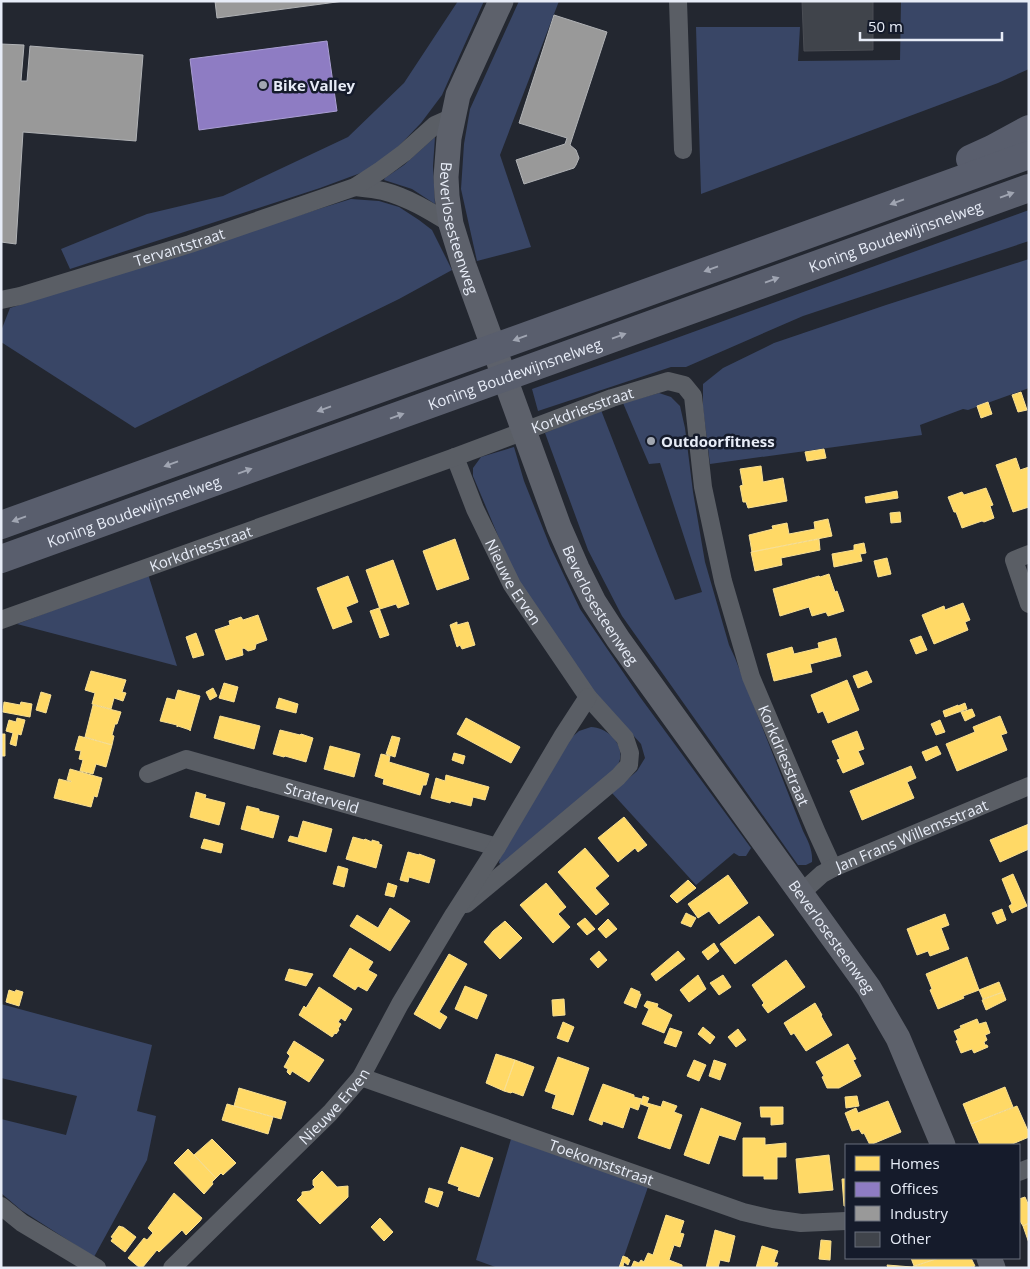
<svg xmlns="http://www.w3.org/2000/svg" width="1030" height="1269" viewBox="0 0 1030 1269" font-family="'Open Sans',sans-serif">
<rect width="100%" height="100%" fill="#232730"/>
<path fill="#394666" d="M 458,1 L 484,1 L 442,95 L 421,123 L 396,149 L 366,171 L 320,188 L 70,269 L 61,249 L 147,214 L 223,196 L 348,137 L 404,83 Z
M 519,1 L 559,1 L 500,155 L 531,247 L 477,261 L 461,189 L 464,144 L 470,109 Z
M 901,1 L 1029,1 L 1029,69 L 998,83 L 701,194 L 696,27 L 800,27 L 798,61 L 900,60 Z
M 435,137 L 433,166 L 435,204 L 412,189 L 384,180 L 385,178 L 404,165 Z
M 351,199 L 379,201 L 399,207 L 419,220 L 432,230 L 452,270 L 399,299 L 135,428 L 1,342 L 1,331 L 10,308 L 325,207 Z
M 1029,210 L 1029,241 L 803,316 L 686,367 L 671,367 L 538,411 L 532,389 L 660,344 Z
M 1029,259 L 1029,388 L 968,410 L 963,409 L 920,425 L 922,435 L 710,464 L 703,408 L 703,384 L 723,368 L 774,343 L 886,305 Z
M 659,393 L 671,397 L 680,406 L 685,428 L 693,492 L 705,562 L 729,645 L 735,658 L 803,831 C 808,841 813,850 812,862 L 806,865 L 798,865 L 622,616 L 588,550 L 545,433 L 601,410 L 675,600 L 702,592 L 660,463 L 649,464 L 623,403 Z
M 514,447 L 524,481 L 550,546 L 580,609 L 640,697 L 751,848 L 746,856 L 739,856 L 734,853 L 696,885 L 612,793 L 637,771 L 645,758 L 641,744 L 589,686 L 517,581 L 473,476 L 473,468 L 481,457 Z
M 148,574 L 177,666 L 17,624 Z
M 591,727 C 607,728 623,742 620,759 C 619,764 616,768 613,773 L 502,865 L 499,863 L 500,858 L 571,738 L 579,731 Z
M 1,1004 L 152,1045 L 137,1111 L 156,1116 L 147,1160 L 94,1257 L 21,1210 L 1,1193 L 1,1119 L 66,1135 L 77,1096 L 1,1078 Z
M 511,1139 L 648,1187 L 620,1268 L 498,1268 L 476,1260 Z"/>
<path fill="#ffd966" stroke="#f8df92" d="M 1021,392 L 1027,410 L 1018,412 L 1012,395 Z
M 988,402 L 992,414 L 981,418 L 977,406 Z
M 824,449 L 826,458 L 807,461 L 805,452 Z
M 1016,458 L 1020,470 L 1029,467 L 1029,507 L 1013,512 L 996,465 Z
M 761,466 L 763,482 L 783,478 L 787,501 L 748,508 L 746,502 L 743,502 L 740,486 L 743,485 L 740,469 Z
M 986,488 L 993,505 L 990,506 L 994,518 L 984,522 L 982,521 L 962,528 L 956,512 L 954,512 L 948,497 L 962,492 L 964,495 Z
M 897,491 L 898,498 L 866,503 L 865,497 Z
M 900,512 L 901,522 L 891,523 L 890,513 Z
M 828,519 L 832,536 L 752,552 L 749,535 L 773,529 L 772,526 L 787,523 L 789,534 L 815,529 L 814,522 Z
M 455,539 L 469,579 L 437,590 L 423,551 Z
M 819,539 L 820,550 L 781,558 L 782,565 L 755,571 L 751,552 Z
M 864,543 L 866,553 L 860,554 L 862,561 L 834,567 L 832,554 L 854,550 L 854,545 Z
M 887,558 L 891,574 L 878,577 L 874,561 Z
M 393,560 L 409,604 L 398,608 L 396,604 L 380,609 L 366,570 Z
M 829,574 L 835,592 L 837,591 L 844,611 L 828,616 L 826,612 L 812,616 L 809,607 L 780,616 L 773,589 L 819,576 L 820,577 Z
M 348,576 L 358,602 L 346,607 L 352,622 L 333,629 L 317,588 Z
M 963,603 L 970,620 L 965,622 L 968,630 L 934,644 L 922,615 L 944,606 L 945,610 Z
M 379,608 L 389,635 L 380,638 L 370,611 Z
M 258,615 L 267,640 L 256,644 L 255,649 L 252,650 L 248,651 L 244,648 L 242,649 L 243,655 L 226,660 L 215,630 L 230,625 L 229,621 L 241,617 L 243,620 Z
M 457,622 L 457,625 L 468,622 L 475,645 L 462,649 L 460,645 L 457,647 L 450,625 Z
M 196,633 L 204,655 L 193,658 L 186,637 Z
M 921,636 L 927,650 L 916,654 L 910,640 Z
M 836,638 L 841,656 L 810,664 L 812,672 L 774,681 L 767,654 L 792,647 L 794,654 L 819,648 L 818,643 Z
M 91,671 L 126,680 L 122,692 L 126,693 L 123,701 L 114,698 L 111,709 L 92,704 L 95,693 L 85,690 Z
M 867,671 L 872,682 L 858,688 L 853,676 Z
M 847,680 L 859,710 L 828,723 L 823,711 L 818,713 L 811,695 Z
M 224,683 L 238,687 L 234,702 L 219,698 Z
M 213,688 L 217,696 L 210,700 L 206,692 Z
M 178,690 L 200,696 L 190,731 L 190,730 L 178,726 L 177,727 L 177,725 L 160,721 L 167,698 L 175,700 Z
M 41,692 L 51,695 L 46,713 L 36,710 Z
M 279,698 L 298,704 L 296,713 L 276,708 Z
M 4,702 L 20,705 L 21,702 L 32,704 L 30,717 L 3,712 Z
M 965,703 L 967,709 L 945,717 L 943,711 L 958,705 L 958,706 Z
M 93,705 L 121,712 L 117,724 L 115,724 L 112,735 L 114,736 L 112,745 L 85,737 Z
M 972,709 L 975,716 L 965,721 L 961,712 Z
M 220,716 L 260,726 L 254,749 L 214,738 Z
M 1000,716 L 1007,733 L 1001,735 L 1007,750 L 957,771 L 946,744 L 975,732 L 973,727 Z
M 17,718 L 25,720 L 21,735 L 18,734 L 16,746 L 10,744 L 13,733 L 6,731 L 9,720 L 16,722 Z
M 466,718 L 520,747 L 511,763 L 457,734 Z
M 940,720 L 945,732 L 936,735 L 931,724 Z
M 280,730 L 300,735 L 301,734 L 313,738 L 306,762 L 285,756 L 284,757 L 273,754 Z
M 857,731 L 864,749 L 858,751 L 864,764 L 843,773 L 837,760 L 840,759 L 832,741 Z
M 1,734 L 5,734 L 5,756 L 1,756 Z
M 79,736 L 112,745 L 106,767 L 96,764 L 93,774 L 80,771 L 83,760 L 79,759 L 81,751 L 75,750 Z
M 392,736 L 400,738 L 395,757 L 386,754 Z
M 330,746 L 360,754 L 354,777 L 324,769 Z
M 937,746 L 941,754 L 926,761 L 922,752 Z
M 454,753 L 465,756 L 463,764 L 452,760 Z
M 381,754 L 390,756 L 389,762 L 429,774 L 426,785 L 423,785 L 420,795 L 383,784 L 384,779 L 375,776 Z
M 911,766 L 916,778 L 907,782 L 914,798 L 862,820 L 850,791 Z
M 70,769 L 102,778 L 97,797 L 94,796 L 91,807 L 54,798 L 59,779 L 71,782 L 71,781 L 67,780 Z
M 446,775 L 489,787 L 485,800 L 473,797 L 471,806 L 451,801 L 450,803 L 431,798 L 436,778 L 445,781 Z
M 196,792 L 206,795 L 205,798 L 225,803 L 219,825 L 190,817 Z
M 247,806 L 259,809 L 259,811 L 279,816 L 273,838 L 241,829 Z
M 624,817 L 647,845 L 638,852 L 635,848 L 618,862 L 598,838 Z
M 303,821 L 332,829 L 326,852 L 288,841 L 290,836 L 298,838 Z
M 1029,824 L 1029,849 L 1000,862 L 990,840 Z
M 353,837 L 364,840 L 365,839 L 372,842 L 372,840 L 379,842 L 379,844 L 382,845 L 376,868 L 346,859 Z
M 204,839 L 223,844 L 221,853 L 201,848 Z
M 585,848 L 609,876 L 595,888 L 609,904 L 596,915 L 558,872 Z
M 408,852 L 419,855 L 419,854 L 435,860 L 429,883 L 409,877 L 408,882 L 400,880 Z
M 338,866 L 348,869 L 344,887 L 333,884 Z
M 1013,874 L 1027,906 L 1012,913 L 1009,906 L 1012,904 L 1002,879 Z
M 728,875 L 748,903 L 719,924 L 709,911 L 698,918 L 688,904 Z
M 688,880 L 696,888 L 677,903 L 670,896 Z
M 388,883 L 397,886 L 394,897 L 385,895 Z
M 546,883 L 566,907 L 558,914 L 570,927 L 553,943 L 520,905 Z
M 390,908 L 410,921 L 390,951 L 350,926 L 357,915 L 378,928 Z
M 1002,909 L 1006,920 L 997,924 L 992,913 Z
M 686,913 L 696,918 L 691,927 L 681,923 Z
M 945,914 L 949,925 L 941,928 L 949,949 L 930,956 L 928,951 L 917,955 L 907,929 Z
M 759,916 L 774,935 L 735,964 L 720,944 Z
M 585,918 L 595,929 L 587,935 L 577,924 Z
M 608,919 L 617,929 L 606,938 L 598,929 Z
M 505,921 L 522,938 L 500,959 L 484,942 L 493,931 Z
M 714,943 L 719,951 L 708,960 L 702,952 Z
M 350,948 L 373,962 L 368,970 L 377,975 L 367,991 L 358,986 L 355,990 L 333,976 Z
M 599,951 L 607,960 L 598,968 L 590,959 Z
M 678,951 L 685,959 L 656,981 L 651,974 Z
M 449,954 L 467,964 L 439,1012 L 447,1017 L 440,1029 L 414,1014 Z
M 967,957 L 979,990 L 963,996 L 964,998 L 938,1009 L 930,990 L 932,989 L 926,974 Z
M 786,960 L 805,987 L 768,1013 L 762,1005 L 764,1003 L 752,985 Z
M 289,969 L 313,974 L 306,986 L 285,980 Z
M 698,975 L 706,989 L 689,1002 L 680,990 Z
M 723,975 L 731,987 L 719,995 L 710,983 Z
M 999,982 L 1003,992 L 983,999 L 979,990 Z
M 465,986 L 487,995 L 477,1019 L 455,1009 Z
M 319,987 L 352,1009 L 345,1021 L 341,1018 L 338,1022 L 341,1024 L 338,1029 L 339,1030 L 336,1034 L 335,1033 L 332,1037 L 299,1015 L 304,1006 L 306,1008 Z
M 631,988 L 640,992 L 639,994 L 641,994 L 636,1008 L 624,1003 Z
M 9,990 L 15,992 L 16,990 L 23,992 L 19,1006 L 6,1002 Z
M 1003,992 L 1006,1000 L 986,1010 L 982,1000 Z
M 564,999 L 565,1015 L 553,1016 L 552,1000 Z
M 647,1001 L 658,1004 L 657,1007 L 672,1015 L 664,1033 L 642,1024 L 649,1009 L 644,1006 Z
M 815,1003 L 822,1015 L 821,1016 L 832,1035 L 806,1051 L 794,1033 L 791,1035 L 784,1023 Z
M 977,1019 L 979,1024 L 986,1022 L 990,1033 L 985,1035 L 987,1040 L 984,1042 L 985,1045 L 987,1045 L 988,1047 L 974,1053 L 972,1049 L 961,1053 L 956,1041 L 958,1040 L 954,1031 L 961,1028 L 960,1026 Z
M 563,1022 L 574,1027 L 568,1042 L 557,1038 Z
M 703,1027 L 715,1037 L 710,1044 L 698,1034 Z
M 670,1028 L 682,1032 L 676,1047 L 664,1043 Z
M 738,1029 L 746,1040 L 736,1047 L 728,1037 Z
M 294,1041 L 324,1060 L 309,1082 L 292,1071 L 290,1075 L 287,1072 L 288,1069 L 284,1067 L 290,1056 L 287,1053 Z
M 848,1044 L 856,1059 L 853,1060 L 861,1076 L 839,1088 L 827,1088 L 822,1077 L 824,1076 L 816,1062 Z
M 496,1054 L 515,1060 L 504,1091 L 486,1083 Z
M 558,1057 L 589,1068 L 573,1115 L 552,1108 L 556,1095 L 545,1091 Z
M 515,1060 L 534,1067 L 523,1096 L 512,1092 L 511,1093 L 504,1091 Z
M 694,1060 L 706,1065 L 699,1081 L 687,1076 Z
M 714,1060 L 726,1064 L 720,1080 L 709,1076 Z
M 603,1084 L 634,1095 L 634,1097 L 642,1099 L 638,1110 L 630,1107 L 623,1128 L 603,1121 L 602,1125 L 589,1120 Z
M 1005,1087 L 1013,1107 L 971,1124 L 963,1104 Z
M 239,1088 L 286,1102 L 281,1119 L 234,1106 Z
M 643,1096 L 649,1098 L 647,1103 L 661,1107 L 663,1101 L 677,1106 L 674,1112 L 682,1115 L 670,1149 L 638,1138 L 649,1107 L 641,1104 Z
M 857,1096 L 859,1106 L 846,1108 L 845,1097 Z
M 888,1101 L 901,1132 L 870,1145 L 864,1133 L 862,1134 L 859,1129 L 852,1131 L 845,1113 L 856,1108 L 858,1113 Z
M 227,1104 L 273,1117 L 268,1134 L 222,1120 Z
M 1017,1106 L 1029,1133 L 1029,1137 L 1010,1145 L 980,1145 L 971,1124 Z
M 760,1107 L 783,1107 L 783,1124 L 771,1125 L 771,1117 L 761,1117 Z
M 701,1108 L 741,1123 L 735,1140 L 719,1135 L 709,1164 L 684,1155 Z
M 743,1138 L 765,1138 L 765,1145 L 786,1143 L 786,1157 L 777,1157 L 777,1179 L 764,1179 L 764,1176 L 743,1176 Z
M 212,1139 L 236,1163 L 223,1175 L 221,1173 L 216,1178 L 194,1155 Z
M 461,1147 L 493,1158 L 479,1197 L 458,1190 L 459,1187 L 448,1183 Z
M 188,1149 L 216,1178 L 212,1182 L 213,1184 L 204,1194 L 174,1163 Z
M 829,1155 L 833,1190 L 799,1193 L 796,1159 Z
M 322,1171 L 337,1187 L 348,1186 L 348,1197 L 320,1224 L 297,1200 L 302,1195 L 302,1192 L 310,1191 L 315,1187 L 313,1185 L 313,1180 Z
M 842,1179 L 846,1179 L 846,1206 L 844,1206 Z
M 429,1188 L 443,1192 L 438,1207 L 425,1202 Z
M 174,1193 L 202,1218 L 200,1221 L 186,1235 L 182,1230 L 159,1252 L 157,1250 L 142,1268 L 140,1268 L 128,1258 L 144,1238 L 147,1240 L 153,1233 L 148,1228 Z
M 1025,1197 L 1029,1206 L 1029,1223 L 1023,1226 L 1020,1221 L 1019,1221 L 1019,1199 Z
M 666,1215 L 684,1221 L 680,1233 L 684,1234 L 680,1247 L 674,1245 L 669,1260 L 682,1265 L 682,1268 L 631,1268 L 634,1261 L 639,1263 L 641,1260 L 644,1262 L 648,1253 L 653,1255 Z
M 380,1218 L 393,1232 L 384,1241 L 371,1227 Z
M 1029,1223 L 1029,1243 L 1023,1226 Z
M 119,1226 L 122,1227 L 123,1227 L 136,1237 L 125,1252 L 111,1241 L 113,1238 L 111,1237 Z
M 715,1230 L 735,1236 L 729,1262 L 720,1260 L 718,1268 L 706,1268 Z
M 821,1240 L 831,1241 L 830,1260 L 819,1259 Z
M 762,1246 L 778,1251 L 774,1262 L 778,1263 L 776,1268 L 756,1268 Z
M 623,1256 L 628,1258 L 628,1259 L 630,1260 L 628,1265 L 624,1262 L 623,1266 L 628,1268 L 619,1268 Z
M 911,1258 L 939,1258 L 914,1266 Z
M 939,1258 L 944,1258 L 944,1259 L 947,1258 L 971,1258 L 975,1266 L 969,1268 L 888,1268 L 887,1265 L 912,1267 Z"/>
<path fill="#8e7cc3" stroke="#a99ed3" d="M 327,41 L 337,111 L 199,130 L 190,59 Z"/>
<path fill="#999" stroke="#b0b2b5" d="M 215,1 L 344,1 L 217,18 Z
M 554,15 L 607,32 L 570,145 L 576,150 L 579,158 L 576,165 L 574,168 L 524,184 L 516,160 L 565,144 L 567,138 L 519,123 Z
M 1,44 L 24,45 L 21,81 L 27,81 L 30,46 L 143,55 L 136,141 L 23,132 L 16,244 L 1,242 Z"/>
<path fill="#40444b" stroke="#4a4d54" d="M 802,1 L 873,1 L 873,50 L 804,51 Z"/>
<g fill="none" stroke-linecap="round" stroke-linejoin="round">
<g stroke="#5a5e65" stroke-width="18">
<path d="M 678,1 L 683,150"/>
<path d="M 355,187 C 364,188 374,189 383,191 C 407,197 430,211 451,224"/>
<path id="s1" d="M 1,300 L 20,296 L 190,244 L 355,187 L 381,170 L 404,153 L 435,125 L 453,117"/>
<path id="s2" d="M 455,457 L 475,509 L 512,585 L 588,697 L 625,738 L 630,753 L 629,765 L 618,777 L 506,871 L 466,904"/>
<path d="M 1029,554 L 1014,560 L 1029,604"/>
<path id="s3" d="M 1,620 L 455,457 L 612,398 L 668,381 L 684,385 L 693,396 L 703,487 L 723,581 L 751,677 L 817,833 L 833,868"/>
<path id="s4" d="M 148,774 L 186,759 L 497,847"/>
<path id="s5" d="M 801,893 L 822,874 L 833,868 L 1029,786"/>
<path id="s6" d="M 361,1077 L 743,1212 L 773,1219 L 801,1223 L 846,1221"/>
<path d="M 1019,1172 L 1029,1168"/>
<path d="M 1,1206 L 22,1223 L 97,1268"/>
<path id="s7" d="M 172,1268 L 330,1113 L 361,1077 L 400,1004 L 454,914 L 497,847 L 562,737 L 588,697"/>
</g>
<g stroke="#5d616b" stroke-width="25">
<path id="s8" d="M 501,1 L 458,95 L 449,138 L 446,177 L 447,196 L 451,224 L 464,266 L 559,527 L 577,568 L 594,602 L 618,639 L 869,988 L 898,1038 L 943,1145"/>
<path d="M 989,1258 L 993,1268"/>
</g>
<g stroke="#595e6d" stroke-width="28">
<path d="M 970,159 L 992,149 L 1029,129"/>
<path d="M 1,525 L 1029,155"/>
<path id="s9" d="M 1,559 L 1029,188"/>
</g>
</g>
<defs><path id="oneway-solid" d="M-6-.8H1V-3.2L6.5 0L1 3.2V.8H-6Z" transform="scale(1.25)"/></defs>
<g fill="#a0a5b2">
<use href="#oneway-solid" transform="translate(1007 195) rotate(-20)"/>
<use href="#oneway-solid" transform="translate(897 202) rotate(160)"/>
<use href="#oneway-solid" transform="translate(711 269) rotate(160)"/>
<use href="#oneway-solid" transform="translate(772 280) rotate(-20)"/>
<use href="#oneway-solid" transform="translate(619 336) rotate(-20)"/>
<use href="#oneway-solid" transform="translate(520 338) rotate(160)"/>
<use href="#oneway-solid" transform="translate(324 409) rotate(160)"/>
<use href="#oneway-solid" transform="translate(397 416) rotate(-20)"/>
<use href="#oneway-solid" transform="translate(171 464) rotate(160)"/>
<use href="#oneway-solid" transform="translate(245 471) rotate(-20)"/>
<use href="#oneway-solid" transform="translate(19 519) rotate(160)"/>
</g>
<g fill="#a2a7b1" stroke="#151b2b" stroke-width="2">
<circle cx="263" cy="85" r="5"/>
<circle cx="651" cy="441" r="5"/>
</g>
<g text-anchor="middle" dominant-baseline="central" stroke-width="5" stroke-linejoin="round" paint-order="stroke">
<g font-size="15" font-weight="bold" fill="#e7ecf7" stroke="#151b2b" text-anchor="start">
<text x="273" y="85">Bike Valley</text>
<text x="661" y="441">Outdoorfitness</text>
</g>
<g font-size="15" fill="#e7ecf7" stroke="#151b2b">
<text stroke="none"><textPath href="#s8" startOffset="239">Beverlosesteenweg</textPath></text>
<text stroke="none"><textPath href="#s9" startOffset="951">Koning Boudewijnsnelweg</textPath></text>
<text stroke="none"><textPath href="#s1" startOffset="186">Tervantstraat</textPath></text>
<text stroke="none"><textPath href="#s9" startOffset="546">Koning Boudewijnsnelweg</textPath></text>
<text stroke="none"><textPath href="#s3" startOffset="618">Korkdriesstraat</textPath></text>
<text stroke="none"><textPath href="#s9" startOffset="141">Koning Boudewijnsnelweg</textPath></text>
<text stroke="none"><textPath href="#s3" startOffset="212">Korkdriesstraat</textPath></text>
<text stroke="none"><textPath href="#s2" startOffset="138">Nieuwe Erven</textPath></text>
<text stroke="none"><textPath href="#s8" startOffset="644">Beverlosesteenweg</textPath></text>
<text stroke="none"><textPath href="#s3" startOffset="1112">Korkdriesstraat</textPath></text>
<text stroke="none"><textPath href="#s4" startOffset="182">Straterveld</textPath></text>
<text stroke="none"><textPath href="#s5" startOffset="126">Jan Frans Willemsstraat</textPath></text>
<text stroke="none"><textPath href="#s8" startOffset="1049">Beverlosesteenweg</textPath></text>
<text stroke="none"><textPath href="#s7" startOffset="229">Nieuwe Erven</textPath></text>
<text stroke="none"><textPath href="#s6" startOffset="255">Toekomststraat</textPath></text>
</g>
</g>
<rect width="1030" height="1269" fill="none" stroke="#e7ecf7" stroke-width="5"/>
<rect x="845" y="1144" width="175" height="115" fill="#151b2b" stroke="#696f7d"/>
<rect x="855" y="1156" width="25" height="15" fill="#ffd966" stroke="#696f7d"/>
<text x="890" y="1169" font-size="15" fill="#e7ecf7">Homes</text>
<rect x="855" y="1182" width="25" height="15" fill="#8e7cc3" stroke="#696f7d"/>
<text x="890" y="1194" font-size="15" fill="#e7ecf7">Offices</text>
<rect x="855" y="1206" width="25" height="15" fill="#999999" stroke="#696f7d"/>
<text x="890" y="1219" font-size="15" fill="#e7ecf7">Industry</text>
<rect x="855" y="1232" width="25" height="15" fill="#40444b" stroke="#696f7d"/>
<text x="890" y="1244" font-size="15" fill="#e7ecf7">Other</text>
<path d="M860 32v8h142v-8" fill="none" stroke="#e7ecf7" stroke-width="2.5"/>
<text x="868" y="32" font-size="15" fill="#e7ecf7" stroke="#151b2b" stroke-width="4" paint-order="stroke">50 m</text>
</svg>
